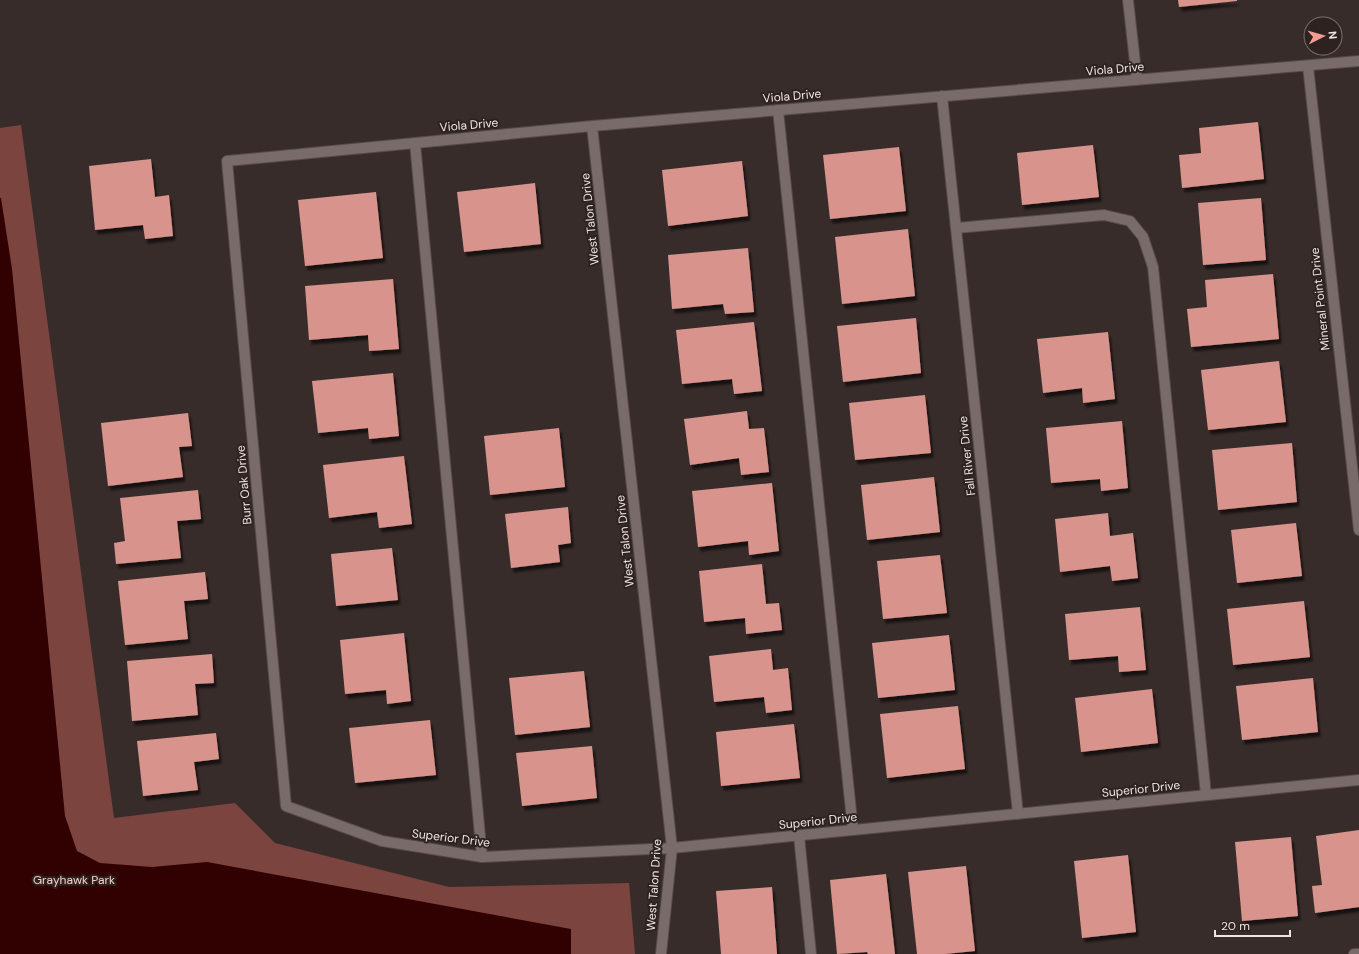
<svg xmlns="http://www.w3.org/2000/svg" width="1359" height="954" viewBox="0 0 1359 954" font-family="'DM Sans',sans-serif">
<defs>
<filter id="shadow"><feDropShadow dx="2.5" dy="4.5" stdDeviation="1" flood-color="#0009"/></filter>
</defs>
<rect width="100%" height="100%" fill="#382c2a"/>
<path fill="#7b443e" d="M 21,125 L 114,818 L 235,803 L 275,843 L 449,887 L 629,883 L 635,954 L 0,954 L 0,128 Z"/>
<path fill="#310000" d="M 0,198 L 1,198 L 12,269 L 65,816 L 77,851 L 100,863 L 152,867 L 207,862 L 571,929 L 571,954 L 0,954 Z"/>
<path fill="#d8948c" filter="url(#shadow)" d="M 1178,0 L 1237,0 L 1237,1 L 1179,7 Z
M 1258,122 L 1264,179 L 1182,188 L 1179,155 L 1201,153 L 1199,128 Z
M 1093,145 L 1099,197 L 1022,205 L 1017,153 Z
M 899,147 L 906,211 L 830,219 L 823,155 Z
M 151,159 L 155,197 L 169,195 L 173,236 L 145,239 L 143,225 L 95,230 L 89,166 Z
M 742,161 L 748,216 L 668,226 L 662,170 Z
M 535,183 L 541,244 L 464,252 L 457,192 Z
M 376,192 L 383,258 L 305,266 L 298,200 Z
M 1261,198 L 1266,260 L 1203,265 L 1198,203 Z
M 908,229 L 915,296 L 842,304 L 835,237 Z
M 748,248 L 754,312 L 725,314 L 723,304 L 672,309 L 668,255 Z
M 1273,274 L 1279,339 L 1191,347 L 1187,309 L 1207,307 L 1205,280 Z
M 393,279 L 399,349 L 369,351 L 368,335 L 309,340 L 305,286 Z
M 916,318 L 921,373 L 843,382 L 837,326 Z
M 754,322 L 762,391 L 734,394 L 732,379 L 682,384 L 676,330 Z
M 1108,332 L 1115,399 L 1083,403 L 1082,388 L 1043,393 L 1037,339 Z
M 1279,361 L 1286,422 L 1208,430 L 1201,370 Z
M 393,373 L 399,436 L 369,439 L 368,428 L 318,433 L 312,381 Z
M 925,395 L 931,453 L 855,460 L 849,403 Z
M 747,411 L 749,429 L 764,428 L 769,472 L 741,475 L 739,458 L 690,465 L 684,419 Z
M 188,413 L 192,446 L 179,447 L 183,477 L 108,486 L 101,423 Z
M 1122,421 L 1128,488 L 1101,491 L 1100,479 L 1051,483 L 1046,428 Z
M 559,428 L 565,487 L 490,495 L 484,436 Z
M 1292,443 L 1297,502 L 1218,510 L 1212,450 Z
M 404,456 L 412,524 L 379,528 L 377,512 L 329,518 L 323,465 Z
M 934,477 L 940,532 L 867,540 L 861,485 Z
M 772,483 L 779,551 L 749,555 L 748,541 L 698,547 L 692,491 Z
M 198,490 L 201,519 L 177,521 L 181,558 L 116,564 L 114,543 L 125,541 L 120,498 Z
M 568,507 L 571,543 L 558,545 L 560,562 L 511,568 L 505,514 Z
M 1108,513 L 1110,536 L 1133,533 L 1138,578 L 1112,581 L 1110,566 L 1060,572 L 1055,519 Z
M 1296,523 L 1302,576 L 1237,583 L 1231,530 Z
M 392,548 L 398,600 L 336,606 L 331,554 Z
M 940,555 L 947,613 L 883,619 L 877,561 Z
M 762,564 L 766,604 L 779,603 L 782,630 L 746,634 L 745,618 L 704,622 L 699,571 Z
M 205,572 L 208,599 L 184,601 L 188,639 L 125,645 L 118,581 Z
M 1304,601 L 1310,657 L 1233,665 L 1227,609 Z
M 1140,607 L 1146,670 L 1119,672 L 1118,656 L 1069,660 L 1065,614 Z
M 404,633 L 411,701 L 387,704 L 386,690 L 345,694 L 340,640 Z
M 949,635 L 955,690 L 878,698 L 872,643 Z
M 771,649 L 773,670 L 788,668 L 792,710 L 766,713 L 764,697 L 714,702 L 709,656 Z
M 212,654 L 214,683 L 195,684 L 198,715 L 132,721 L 127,661 Z
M 584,671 L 590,727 L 515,735 L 509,678 Z
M 1313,678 L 1318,732 L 1242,740 L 1236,686 Z
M 1152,689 L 1158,743 L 1081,752 L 1075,698 Z
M 958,706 L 965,769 L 887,778 L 880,714 Z
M 430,720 L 436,775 L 355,783 L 349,728 Z
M 794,724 L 800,778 L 721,786 L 716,732 Z
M 216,733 L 219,759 L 194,762 L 198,790 L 143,796 L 137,741 Z
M 592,746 L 597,798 L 522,806 L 516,753 Z
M 1359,830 L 1359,907 L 1315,913 L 1312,886 L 1322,885 L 1316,836 Z
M 1291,837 L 1298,916 L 1242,921 L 1235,842 Z
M 1128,855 L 1136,932 L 1082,938 L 1074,861 Z
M 966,866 L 975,951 L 945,954 L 917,954 L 908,872 Z
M 886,874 L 895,954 L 868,954 L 867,952 L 837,954 L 830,880 Z
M 772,887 L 777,954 L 721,954 L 716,891 Z"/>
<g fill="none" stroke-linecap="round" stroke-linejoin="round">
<defs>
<path id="lane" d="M 778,110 L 853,830
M 415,143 L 482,857
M 956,228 L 1104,215 L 1130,221 L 1143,237 L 1153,267 L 1206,795
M 799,836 L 811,954
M 1354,954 L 1359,954"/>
<path id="street" d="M 1128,0 L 1137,80
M 1359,61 L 592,126 L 227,161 L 286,806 L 382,841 L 482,857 L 672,848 L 1359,780
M 1308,66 L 1359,530
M 942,96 L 1018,814
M 592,126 L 672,848 L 661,954"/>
</defs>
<use href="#lane" stroke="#554a49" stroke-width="12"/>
<use href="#street" stroke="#554a49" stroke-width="12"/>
<use href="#lane" stroke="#796b69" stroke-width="10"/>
<use href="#street" stroke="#796b69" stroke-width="10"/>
</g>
<g text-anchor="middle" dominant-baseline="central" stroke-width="4" stroke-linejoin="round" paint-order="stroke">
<g font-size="12" fill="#ede5e4" stroke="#2e2220">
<text transform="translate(1115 69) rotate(-5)">Viola Drive</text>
<text transform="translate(792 96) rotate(-5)">Viola Drive</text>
<text transform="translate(469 125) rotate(-5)">Viola Drive</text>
<text transform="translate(590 219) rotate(-96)">West Talon Drive</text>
<text transform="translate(1320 299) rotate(-96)">Mineral Point Drive</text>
<text transform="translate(967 456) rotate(-96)">Fall River Drive</text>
<text transform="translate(244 485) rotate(-95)">Burr Oak Drive</text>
<text transform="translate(625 541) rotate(-96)">West Talon Drive</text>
<text transform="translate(1141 789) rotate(-6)">Superior Drive</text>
<text transform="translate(818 821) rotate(-6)">Superior Drive</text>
<text transform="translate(451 838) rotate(7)">Superior Drive</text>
<text transform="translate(654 885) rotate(-86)">West Talon Drive</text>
</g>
<g font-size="12" fill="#f5cdc8" stroke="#2e2220">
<text x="74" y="880">Grayhawk Park</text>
</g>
</g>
<g transform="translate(1323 36) rotate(84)"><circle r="19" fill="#2e2220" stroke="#7a706e"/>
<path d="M0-3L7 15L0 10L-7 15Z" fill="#f59c92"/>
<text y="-6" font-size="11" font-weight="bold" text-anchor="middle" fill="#ede5e4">N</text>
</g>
<path d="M1215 930v6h75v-6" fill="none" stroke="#ede5e4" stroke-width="2"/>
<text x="1221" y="930" font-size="12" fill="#ede5e4" stroke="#2e2220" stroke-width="3" paint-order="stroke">20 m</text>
</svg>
